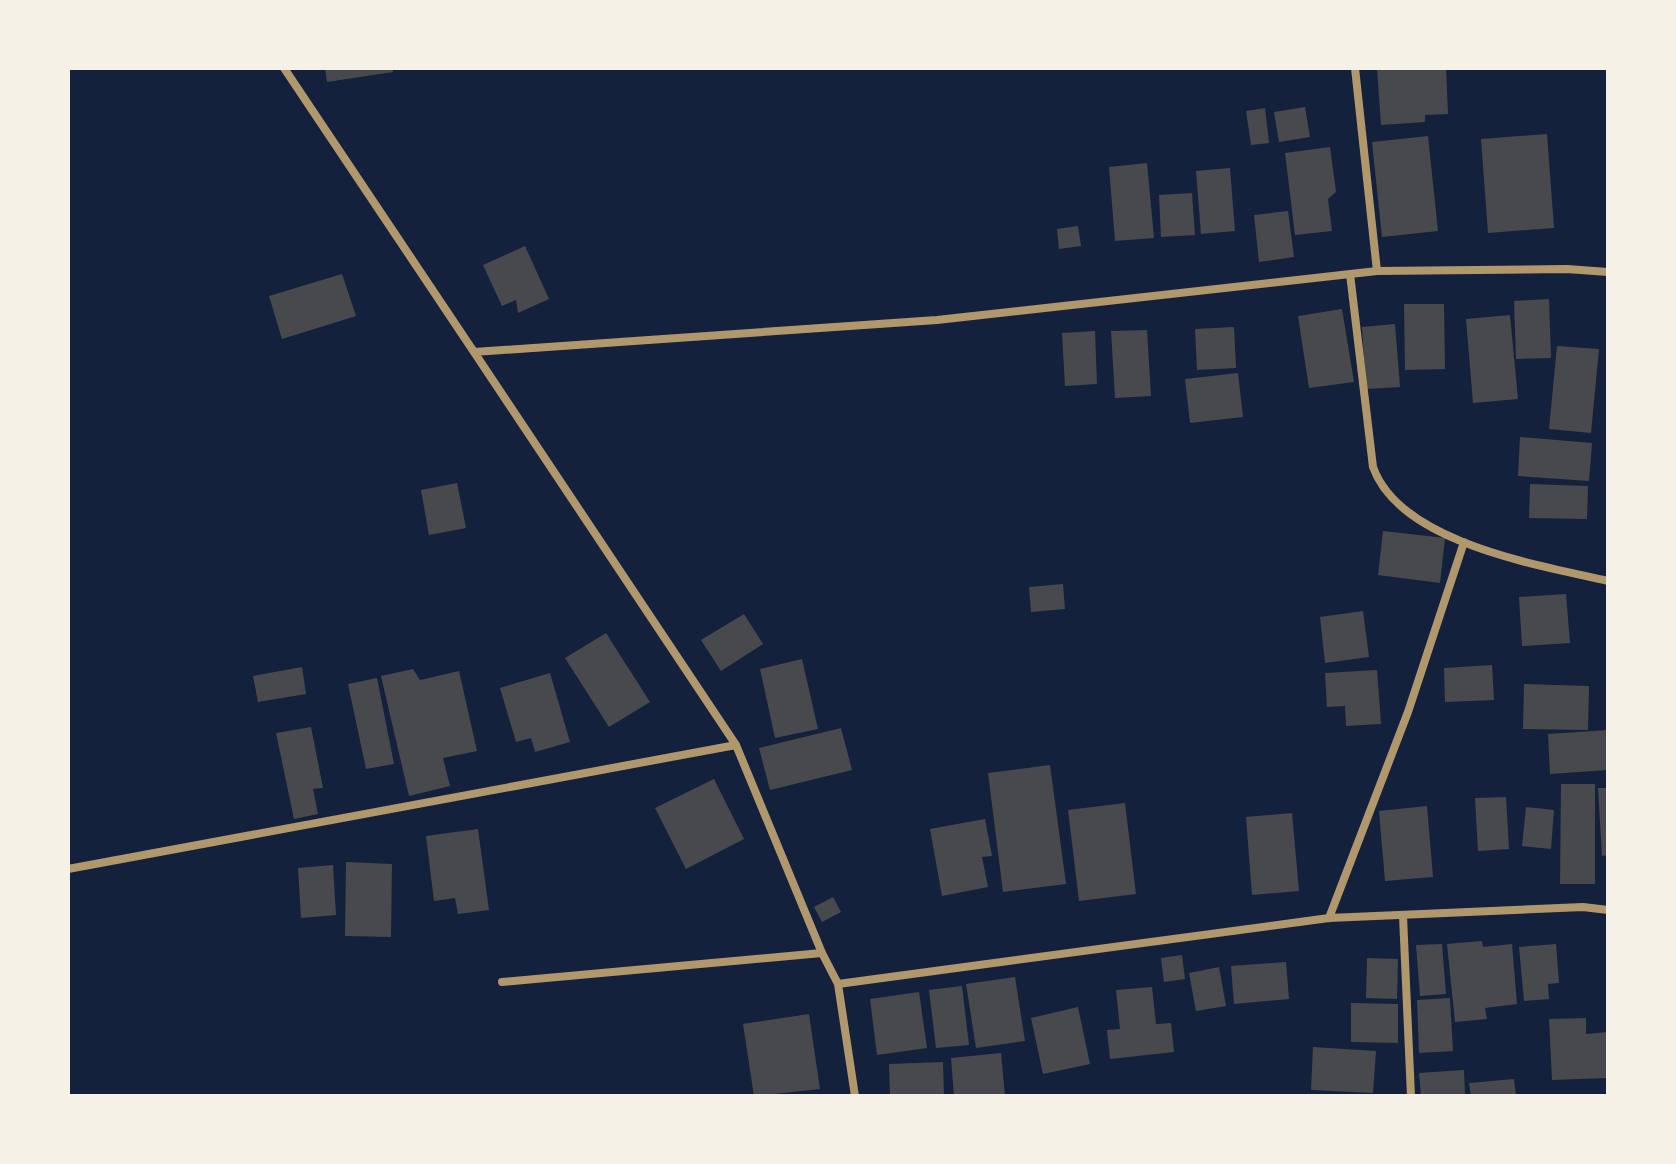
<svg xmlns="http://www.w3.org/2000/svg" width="1676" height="1164" viewBox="0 0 1676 1164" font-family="'Open Sans',sans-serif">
<rect width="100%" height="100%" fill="#14213d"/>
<path fill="#48494c" d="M 325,68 L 392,68 L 393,72 L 327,82 Z
M 1377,68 L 1446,68 L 1448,114 L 1425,115 L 1425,122 L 1381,125 Z
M 1305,107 L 1310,137 L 1279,142 L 1274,112 Z
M 1265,108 L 1269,143 L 1251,145 L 1246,111 Z
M 1547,134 L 1554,228 L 1488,233 L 1481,139 Z
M 1428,136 L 1438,231 L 1382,237 L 1372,142 Z
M 1330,147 L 1336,192 L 1328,199 L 1332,231 L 1295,235 L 1285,153 Z
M 1147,163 L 1154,238 L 1115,241 L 1109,167 Z
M 1230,168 L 1235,231 L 1201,234 L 1196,171 Z
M 1192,193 L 1195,235 L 1161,237 L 1159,195 Z
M 1288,211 L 1294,257 L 1259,262 L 1254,215 Z
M 1078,226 L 1081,246 L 1059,249 L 1057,229 Z
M 525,246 L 549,299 L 518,313 L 516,300 L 502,306 L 483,265 Z
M 342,274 L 356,316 L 282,339 L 269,296 Z
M 1549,299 L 1551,358 L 1516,359 L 1514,301 Z
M 1404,304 L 1444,304 L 1445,369 L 1405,370 Z
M 1342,309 L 1354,382 L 1309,388 L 1298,316 Z
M 1510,315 L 1518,399 L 1473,403 L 1466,319 Z
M 1395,324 L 1400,387 L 1366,389 L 1362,327 Z
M 1234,327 L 1236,368 L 1197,370 L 1195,329 Z
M 1147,330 L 1151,396 L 1115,398 L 1111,331 Z
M 1095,331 L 1097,384 L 1065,386 L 1062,333 Z
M 1557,346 L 1599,349 L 1591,433 L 1549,429 Z
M 1238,373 L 1243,417 L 1190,423 L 1185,379 Z
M 1520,437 L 1592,443 L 1589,481 L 1518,476 Z
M 457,483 L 466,528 L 429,535 L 421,490 Z
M 1530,484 L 1588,486 L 1587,519 L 1529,518 Z
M 1383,531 L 1445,538 L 1440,583 L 1378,575 Z
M 1063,584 L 1065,609 L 1031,612 L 1029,587 Z
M 1566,594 L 1570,643 L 1522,646 L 1519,597 Z
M 1363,611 L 1369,657 L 1325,663 L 1320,617 Z
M 744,614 L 763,644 L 721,671 L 701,640 Z
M 606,633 L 650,702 L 609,727 L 565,658 Z
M 802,659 L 818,729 L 775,738 L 760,669 Z
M 1492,665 L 1494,700 L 1445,702 L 1444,668 Z
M 302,667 L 306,694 L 258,702 L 253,676 Z
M 413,669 L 420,680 L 459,671 L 477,751 L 443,758 L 450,786 L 409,796 L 381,676 Z
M 1377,670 L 1381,724 L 1346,726 L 1345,706 L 1327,707 L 1325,673 Z
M 550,673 L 570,742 L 535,752 L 531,738 L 516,742 L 500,688 Z
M 377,678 L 394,764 L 366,769 L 348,684 Z
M 1524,684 L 1589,686 L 1588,730 L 1523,729 Z
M 311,727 L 323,788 L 313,789 L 318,814 L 294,819 L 276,733 Z
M 841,728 L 852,770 L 770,790 L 759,748 Z
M 1608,730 L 1608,770 L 1550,774 L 1548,734 Z
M 1050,765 L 1066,884 L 1003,892 L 988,773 Z
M 714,779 L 744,839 L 686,869 L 655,808 Z
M 1561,784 L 1595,784 L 1595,884 L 1560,884 Z
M 1598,788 L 1608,788 L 1608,855 L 1602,856 Z
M 1506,797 L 1509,849 L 1478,851 L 1475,798 Z
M 1125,803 L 1136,894 L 1079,901 L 1068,810 Z
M 1427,806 L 1433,877 L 1385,881 L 1379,811 Z
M 1526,807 L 1554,810 L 1551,849 L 1522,846 Z
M 1292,813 L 1299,891 L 1252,895 L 1246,817 Z
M 985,819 L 992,856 L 982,857 L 988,887 L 942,896 L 930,829 Z
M 478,829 L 489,910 L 458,914 L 455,898 L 434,901 L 426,836 Z
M 346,862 L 392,864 L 391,937 L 345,936 Z
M 333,865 L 336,915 L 301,918 L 298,868 Z
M 833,897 L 841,912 L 822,922 L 814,907 Z
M 1482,941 L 1483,947 L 1512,944 L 1517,1004 L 1485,1008 L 1487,1019 L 1455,1022 L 1447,944 Z
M 1442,944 L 1446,994 L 1420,996 L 1416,945 Z
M 1556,944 L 1559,983 L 1548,984 L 1549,999 L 1524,1001 L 1519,947 Z
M 1182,955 L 1185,979 L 1164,982 L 1161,958 Z
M 1367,958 L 1398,959 L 1397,999 L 1366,998 Z
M 1286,962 L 1289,999 L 1234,1004 L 1231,966 Z
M 1219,967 L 1226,1006 L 1196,1011 L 1189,973 Z
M 1015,977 L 1025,1041 L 976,1048 L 966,984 Z
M 962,986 L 969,1045 L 936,1048 L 929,990 Z
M 1152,987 L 1156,1024 L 1171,1023 L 1174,1052 L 1110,1059 L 1107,1030 L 1120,1029 L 1116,990 Z
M 919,992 L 927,1048 L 877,1055 L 870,999 Z
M 1450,998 L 1453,1051 L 1419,1053 L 1417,1000 Z
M 1351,1003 L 1398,1004 L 1398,1043 L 1351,1042 Z
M 1078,1007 L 1090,1064 L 1043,1074 L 1031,1018 Z
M 809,1014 L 820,1089 L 754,1096 L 743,1024 Z
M 1586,1018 L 1586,1034 L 1608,1032 L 1608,1078 L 1552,1080 L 1549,1019 Z
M 1313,1047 L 1376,1051 L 1373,1093 L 1311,1090 Z
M 1001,1053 L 1005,1096 L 954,1096 L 951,1058 Z
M 943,1062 L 944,1096 L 890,1096 L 889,1064 Z
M 1464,1070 L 1465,1096 L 1421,1096 L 1419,1073 Z
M 1514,1079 L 1516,1096 L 1471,1096 L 1469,1083 Z"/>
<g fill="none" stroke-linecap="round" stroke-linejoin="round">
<path stroke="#b1986c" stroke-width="8" d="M 284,68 L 474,352
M 1355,68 L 1377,271
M 1350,274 L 1373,467 C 1400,543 1539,565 1608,581
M 68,869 L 736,745
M 1403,916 L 1411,1096
M 1329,918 L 1408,712 L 1464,542
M 502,982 L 822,953
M 838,984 L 822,953 L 736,745 L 474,352 L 937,320 L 1377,271 L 1567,269 L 1608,272
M 855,1096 L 838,984 L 1329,918 L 1583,907 L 1608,910"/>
</g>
<rect width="1676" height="1164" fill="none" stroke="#f6f1e7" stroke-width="140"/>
</svg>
